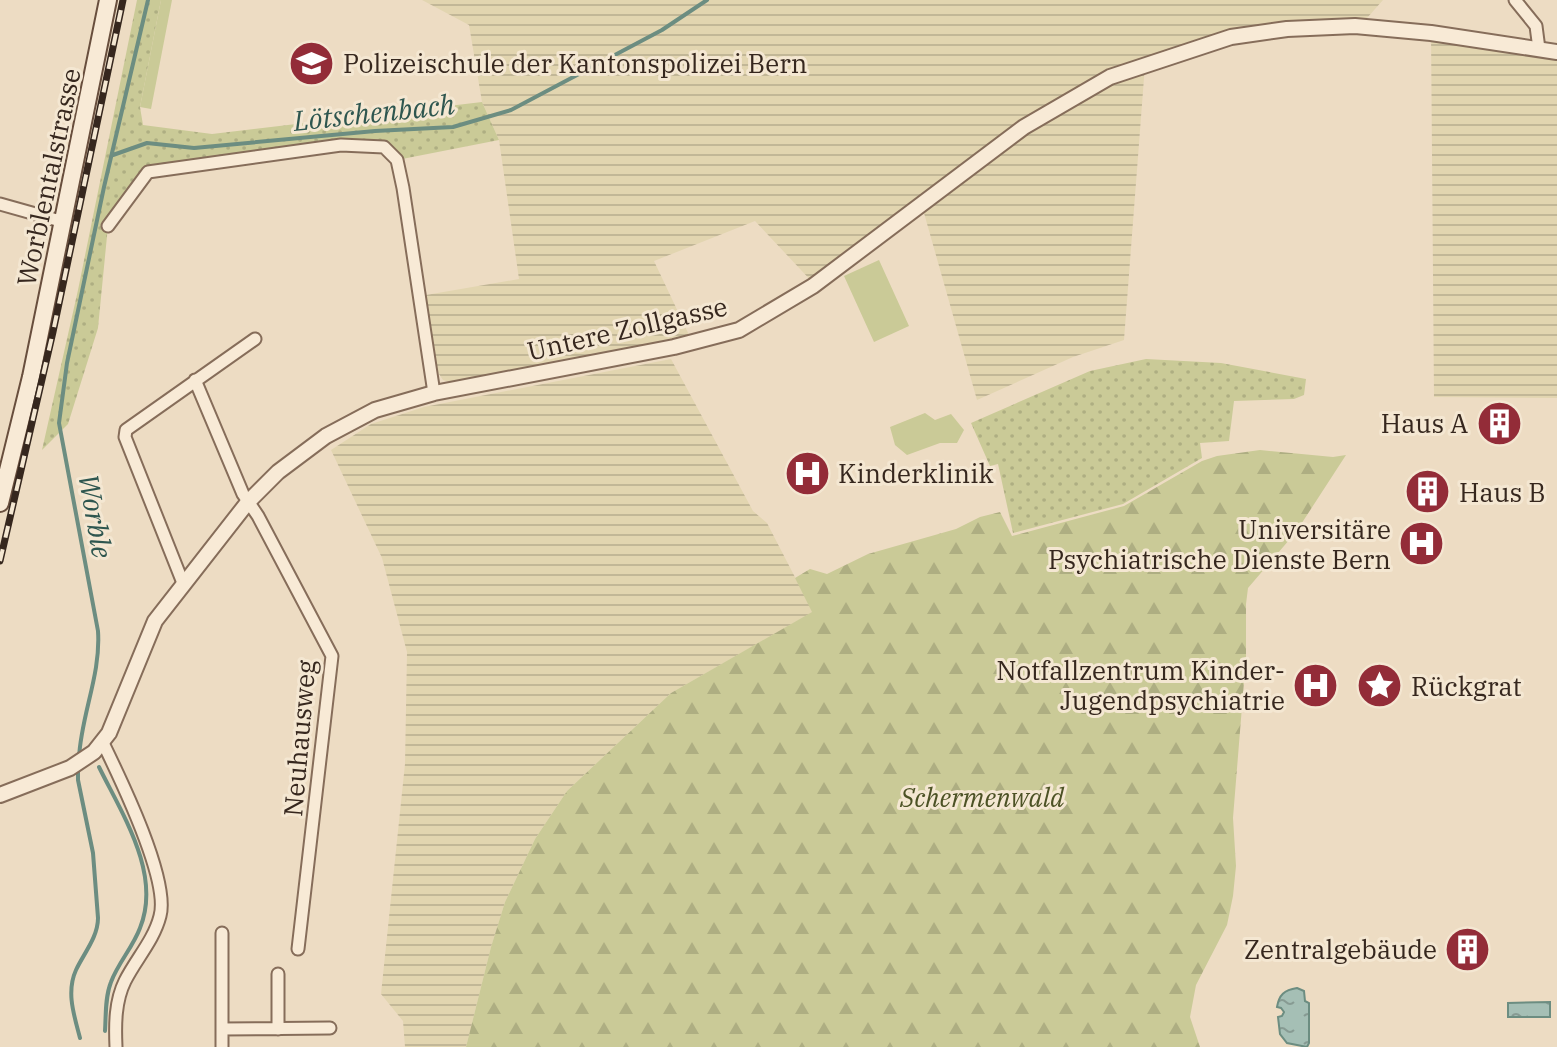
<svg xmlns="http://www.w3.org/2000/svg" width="1557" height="1047" viewBox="0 0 1557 1047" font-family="'IBM Plex Serif',serif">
<defs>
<pattern id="farmland-rules" width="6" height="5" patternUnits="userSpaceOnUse" patternTransform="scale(2)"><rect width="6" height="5" fill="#e2d5b0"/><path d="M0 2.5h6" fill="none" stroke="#c2b797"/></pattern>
<pattern id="grass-dots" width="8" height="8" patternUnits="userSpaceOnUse" patternTransform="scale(2)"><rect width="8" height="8" fill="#caca97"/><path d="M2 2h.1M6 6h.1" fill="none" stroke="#aeae82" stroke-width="1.8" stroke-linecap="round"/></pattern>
<pattern id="forest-firs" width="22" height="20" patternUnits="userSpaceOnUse" patternTransform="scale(2)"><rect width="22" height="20" fill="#caca97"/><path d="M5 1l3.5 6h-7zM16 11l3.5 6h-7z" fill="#aeae82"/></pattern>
<pattern id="water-ripples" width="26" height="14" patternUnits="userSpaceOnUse" patternTransform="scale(2)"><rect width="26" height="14" fill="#a5bfb5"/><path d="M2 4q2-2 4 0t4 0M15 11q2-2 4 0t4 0" fill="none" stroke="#879b93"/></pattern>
</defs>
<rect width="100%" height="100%" fill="#eddcc3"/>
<path fill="url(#farmland-rules)" d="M 422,0 L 1383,0 L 1360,26 L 1284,29 L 1145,65 L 1124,340 L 1073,357 L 977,400 L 922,206 L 816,286 L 755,221 L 654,261 L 690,337 L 454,383 L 443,380 L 437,371 L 426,295 L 519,279 L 499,140 L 482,102 L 469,25 Z
M 1431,33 L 1557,53 L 1557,398 L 1434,397 Z
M 671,359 L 753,511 L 767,523 L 813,612 L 671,693 L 567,791 L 535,839 L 505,902 L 491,947 L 466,1047 L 405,1047 L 403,1021 L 381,994 L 405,764 L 407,652 L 382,558 L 331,450 L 371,424 L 424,407 Z"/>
<path fill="url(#grass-dots)" d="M 137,0 L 161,0 L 140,107 L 143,125 L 212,134 L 482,102 L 499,140 L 397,160 L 383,147 L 341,145 L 148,172 L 108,226 L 98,328 L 68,424 L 42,450 L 78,290 Z
M 1146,359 L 1221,363 L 1306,379 L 1304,395 L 1294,399 L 1234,401 L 1229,441 L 1200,443 L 1202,458 L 1123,504 L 1013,533 L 998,464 L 990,466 L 971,423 L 1090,371 Z"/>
<path fill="url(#forest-firs)" d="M 1260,450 L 1333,457 L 1346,455 L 1296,532 L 1248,588 L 1246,604 L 1246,657 L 1233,818 L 1236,866 L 1233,896 L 1227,925 L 1196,985 L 1190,1017 L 1200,1047 L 466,1047 L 491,947 L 505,902 L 535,839 L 567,791 L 671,693 L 812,612 L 795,578 L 810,569 L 827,574 L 868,554 L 956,529 L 980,517 L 1000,512 L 1012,536 L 1124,506 L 1202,461 L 1217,456 Z"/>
<path fill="#caca97" d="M 161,0 L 172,0 L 151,109 L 140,107 Z
M 879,260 L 909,326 L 874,342 L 844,276 Z
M 925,413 L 935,420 L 951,414 L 964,430 L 957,443 L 940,443 L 907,455 L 895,445 L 890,427 Z"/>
<path fill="url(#water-ripples)" stroke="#6c8d81" stroke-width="2" d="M 1297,988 L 1304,991 L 1305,1001 L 1309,1003 L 1309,1043 L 1307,1047 L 1287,1043 L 1280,1034 L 1278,1017 L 1282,1016 L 1284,1012 L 1281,1008 L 1277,1007 C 1279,995 1284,990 1297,988 Z
M 1550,1002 L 1550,1017 L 1508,1017 L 1508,1003 Z"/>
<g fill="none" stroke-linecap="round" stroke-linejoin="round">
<path stroke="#6c8d81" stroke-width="4" d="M 113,155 L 147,143 L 194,148 L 375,131 L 453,127 L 511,110 L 662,30 L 707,0
M 79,758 C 81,715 101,675 98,631 L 59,423 L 67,363 L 104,187 L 148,0
M 78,767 L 78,780 L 93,853 L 98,918 C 98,937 84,953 76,970 C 66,992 74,1015 80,1038
M 99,767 C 122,814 162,874 140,928 C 133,947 118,963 111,982 C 105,997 106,1015 105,1031"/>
<defs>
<path id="minor" d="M 1515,0 L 1536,26 L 1539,49
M 0,204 L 64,222
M 108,226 L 148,172 L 341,145 L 384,147 L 397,160 L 403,188 L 434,393
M 195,380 L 243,494 L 258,516 L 332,656 L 298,949
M 183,583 L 125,437 L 126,430 L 255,339
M 103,743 C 120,778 170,880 160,916 C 154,940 136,959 125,981 C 115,1001 115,1025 116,1047
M 222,1029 L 222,933
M 278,1029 L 278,974
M 222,1047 L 222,1029 L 330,1028"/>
<path id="tertiary" d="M 0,795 L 70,768 L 94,752 L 109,733 L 155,621 L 248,502 L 278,472 L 326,436 L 375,410 L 434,393 L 674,347 L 739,330 L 813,286 L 1024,127 L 1110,77 L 1231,37 L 1287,29 L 1355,26 L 1431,33 L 1557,52"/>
<path id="secondary" d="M 0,503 L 31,377 L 108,0"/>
</defs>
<use href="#minor" stroke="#866d5a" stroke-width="15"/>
<use href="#tertiary" stroke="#866d5a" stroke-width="18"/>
<use href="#secondary" stroke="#684e3d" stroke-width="20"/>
<use href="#minor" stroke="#f8ead6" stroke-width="11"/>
<use href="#tertiary" stroke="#f8ead6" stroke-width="14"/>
<use href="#secondary" stroke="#f8ead6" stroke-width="16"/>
<defs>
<path id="rail" d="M 0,561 L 53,332 L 123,0"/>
</defs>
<use href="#rail" stroke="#36271e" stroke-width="7"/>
<use href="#rail" stroke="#f4e7d2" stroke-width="4" stroke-dasharray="12" stroke-linecap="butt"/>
</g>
<defs>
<symbol id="school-disc" viewBox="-11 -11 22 22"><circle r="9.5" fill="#932c38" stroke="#f4e7d2"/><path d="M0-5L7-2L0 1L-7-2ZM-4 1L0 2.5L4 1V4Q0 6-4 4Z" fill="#fff"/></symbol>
<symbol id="building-disc" viewBox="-11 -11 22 22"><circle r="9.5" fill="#932c38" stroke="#f4e7d2"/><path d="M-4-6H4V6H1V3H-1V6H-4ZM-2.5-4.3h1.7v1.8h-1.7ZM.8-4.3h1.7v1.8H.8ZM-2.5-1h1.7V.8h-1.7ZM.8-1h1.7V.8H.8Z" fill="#fff"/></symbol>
<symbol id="hospital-disc" viewBox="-11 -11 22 22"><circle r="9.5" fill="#932c38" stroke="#f4e7d2"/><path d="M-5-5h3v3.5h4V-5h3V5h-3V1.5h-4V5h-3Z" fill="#fff"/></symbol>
<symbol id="sight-disc" viewBox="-11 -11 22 22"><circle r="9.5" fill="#932c38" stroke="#f4e7d2"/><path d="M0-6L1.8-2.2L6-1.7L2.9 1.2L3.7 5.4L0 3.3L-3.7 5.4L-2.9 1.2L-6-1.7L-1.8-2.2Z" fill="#fff"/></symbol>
</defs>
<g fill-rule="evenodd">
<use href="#school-disc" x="286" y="38" width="51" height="51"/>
<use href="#building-disc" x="1474" y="398" width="51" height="51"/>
<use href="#hospital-disc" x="782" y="448" width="51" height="51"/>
<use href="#building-disc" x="1402" y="466" width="51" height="51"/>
<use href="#hospital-disc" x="1396" y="518" width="51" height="51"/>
<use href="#hospital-disc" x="1290" y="660" width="51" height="51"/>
<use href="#sight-disc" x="1354" y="660" width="51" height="51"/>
<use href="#building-disc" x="1442" y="924" width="51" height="51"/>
</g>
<g text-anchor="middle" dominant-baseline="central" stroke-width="6" stroke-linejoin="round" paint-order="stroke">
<g font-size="26" fill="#36271e" stroke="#f4e7d2" text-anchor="start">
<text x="343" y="63">Polizeischule der Kantonspolizei Bern</text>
<text x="1468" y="423" text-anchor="end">Haus A</text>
<text x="838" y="473">Kinderklinik</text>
<text x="1459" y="492">Haus B</text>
<text x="1391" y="529" text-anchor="end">Universitäre<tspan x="1391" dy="30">Psychiatrische Dienste Bern</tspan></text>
<text x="1285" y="670" text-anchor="end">Notfallzentrum Kinder-<tspan x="1285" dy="30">Jugendpsychiatrie</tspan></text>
<text x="1411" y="686">Rückgrat</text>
<text x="1437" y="949" text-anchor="end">Zentralgebäude</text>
</g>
<g font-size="26" fill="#36271e" stroke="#f4e7d2">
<text transform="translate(48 177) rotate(-78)">Worblentalstrasse</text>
<text transform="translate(627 328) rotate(-13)">Untere Zollgasse</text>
<text transform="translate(299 738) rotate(-85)">Neuhausweg</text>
</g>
<g font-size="26" font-style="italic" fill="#4c5225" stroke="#f4e7d2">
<text x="982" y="797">Schermenwald</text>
</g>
<g font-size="28" font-style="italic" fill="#2e564f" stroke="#f4e7d2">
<text transform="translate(374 112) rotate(-6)">Lötschenbach</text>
<text transform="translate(96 516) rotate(80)">Worble</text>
</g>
</g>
</svg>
